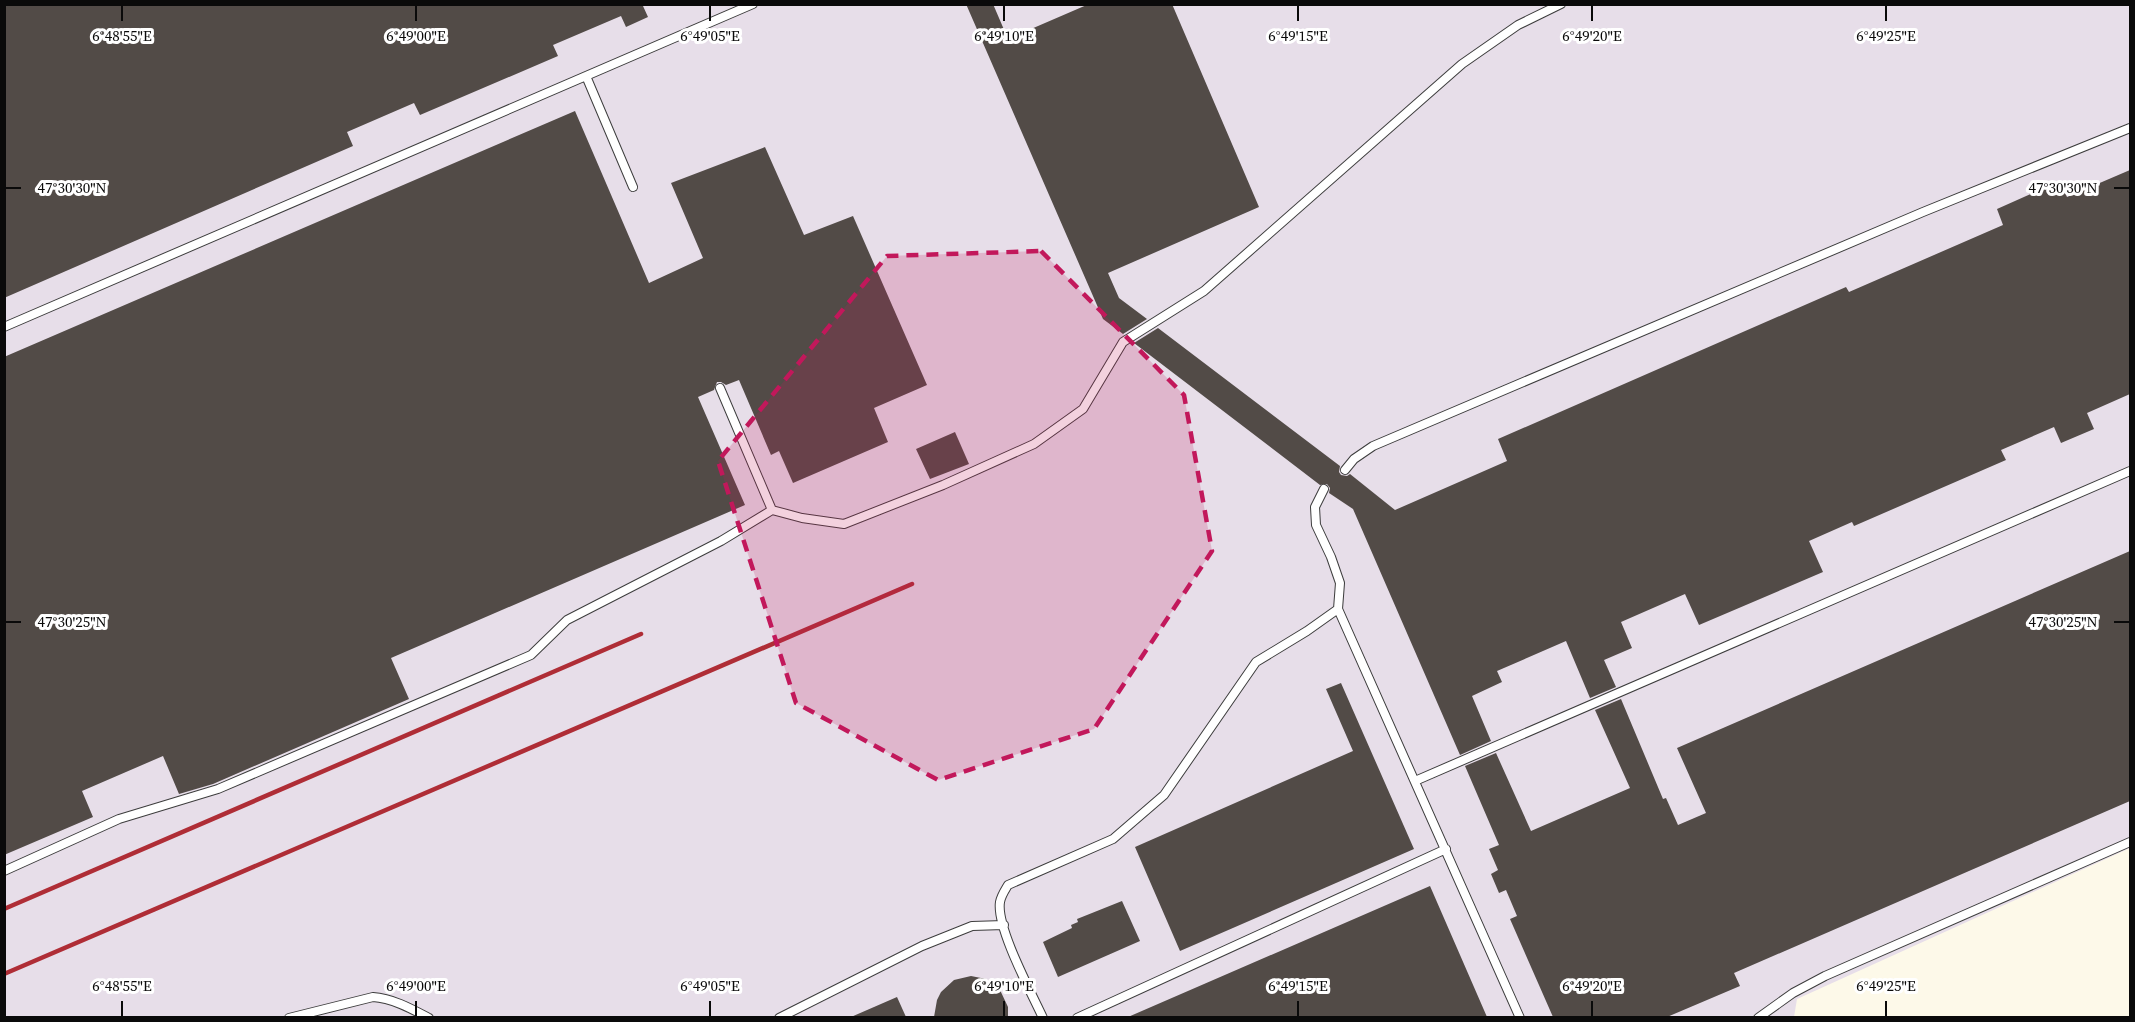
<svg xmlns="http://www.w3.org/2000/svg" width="2135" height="1022" viewBox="0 0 2135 1022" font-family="'Source Serif 4',serif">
<rect width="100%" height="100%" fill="#fdf9e9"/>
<path fill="#e7dee9" d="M 5,5 L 2130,5 L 2130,848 L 1797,999 L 1794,1017 L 5,1018 Z"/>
<path fill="#524b47" d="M 4,4 L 646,5 L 643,6 L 648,17 L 626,27 L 621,16 L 553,45 L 558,56 L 420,115 L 414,103 L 347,132 L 353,146 L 4,298 Z
M 966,4 L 993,4 L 1008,39 L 1089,4 L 1172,4 L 1259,207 L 1108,273 L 1119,298 L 1147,319 L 1123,334 L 1103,319 Z
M 575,111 L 649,283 L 703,258 L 671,183 L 765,147 L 804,235 L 853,216 L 927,385 L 874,408 L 888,442 L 793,483 L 779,451 L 771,455 L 739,380 L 726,385 L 721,382 L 717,382 L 714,390 L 698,397 L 745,505 L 391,658 L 409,699 L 213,784 L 179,794 L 163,756 L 82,791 L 93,817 L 4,855 L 4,357 Z
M 2130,170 L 2130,394 L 2087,413 L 2094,429 L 2061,443 L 2054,427 L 2001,450 L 2006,460 L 1854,526 L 1852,522 L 1809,541 L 1823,572 L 1699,625 L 1685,594 L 1621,622 L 1632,648 L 1604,660 L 1616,687 L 1590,698 L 1566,641 L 1497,671 L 1502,682 L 1472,696 L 1491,741 L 1460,755 L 1353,509 L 1329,493 L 1330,488 L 1327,484 L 1320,485 L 1134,343 L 1158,328 L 1340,466 L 1339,472 L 1341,475 L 1347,476 L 1350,474 L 1395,510 L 1507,461 L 1498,439 L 1846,287 L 1849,292 L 2003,225 L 1997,209 L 2060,181 L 2067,197 Z
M 955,432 L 969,464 L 930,479 L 916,449 Z
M 2130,551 L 2130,801 L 1734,973 L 1740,986 L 1667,1017 L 1553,1017 L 1510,919 L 1517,916 L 1506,890 L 1499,893 L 1491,874 L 1498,870 L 1489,849 L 1499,845 L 1465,766 L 1496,753 L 1531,831 L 1630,788 L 1595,710 L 1621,699 L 1663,799 L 1666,798 L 1678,825 L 1706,813 L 1677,748 Z
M 1341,683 L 1414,849 L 1180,951 L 1135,847 L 1353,751 L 1326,689 Z
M 1430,886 L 1487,1017 L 1128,1017 Z
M 1122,901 L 1140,941 L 1058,977 L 1043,942 L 1072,928 L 1071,925 L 1078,922 L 1077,919 Z
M 971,976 L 986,979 L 1000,990 L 1008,1007 L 1008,1017 L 934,1017 L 937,1000 L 941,992 L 954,980 Z
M 897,997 L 906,1017 L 851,1017 Z"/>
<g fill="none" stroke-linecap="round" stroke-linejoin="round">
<defs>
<path id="service" d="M 586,76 L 633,187
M 4,327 L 753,4
M 720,388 L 772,510
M 1345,470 L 1354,459 L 1373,446 L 1923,212 L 2130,128
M 1324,489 L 1315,507 L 1316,525 L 1331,557 L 1340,583 L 1338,609 L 1520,1018
M 1415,781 L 2130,471
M 4,871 L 119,819 L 218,789 L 531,655 L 567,620 L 721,541 L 772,510 L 802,518 L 844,524 L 943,485 L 1034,444 L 1083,409 L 1123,342 L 1204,291 L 1462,64 L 1518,25 L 1561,4
M 289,1018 L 373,997 C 392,998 412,1009 429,1018
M 779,1018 L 922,946 L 972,926 L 1004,925
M 1043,1018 C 1031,992 996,927 1000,902 C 1001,896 1005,890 1008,885 L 1113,839 L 1164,795 L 1256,662 L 1307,631 L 1338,609
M 1077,1018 L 1446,849
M 1758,1018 L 1793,993 L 1825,976 L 2130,842"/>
</defs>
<use href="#service" stroke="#3d3d3d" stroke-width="10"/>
<use href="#service" stroke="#fff" stroke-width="8"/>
<path stroke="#af2d36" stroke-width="4.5" d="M 4,909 L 641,634
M 4,974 L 912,584"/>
</g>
<path fill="#c2185b" fill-opacity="0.2" stroke="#c2185b" stroke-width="4.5" stroke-dasharray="12 8" stroke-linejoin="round" d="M 1041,251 L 1184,395 L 1212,551 L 1094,729 L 938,780 L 796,703 L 718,461 L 887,256 Z"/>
<path fill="none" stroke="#0a0a0a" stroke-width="2" d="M 122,6 L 122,21M 416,6 L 416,21M 710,6 L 710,21M 1004,6 L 1004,21M 1298,6 L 1298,21M 1592,6 L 1592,21M 1886,6 L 1886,21M 6,188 L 21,188M 2114,188 L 2129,188M 6,622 L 21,622M 2114,622 L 2129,622M 122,1001 L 122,1016M 416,1001 L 416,1016M 710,1001 L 710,1016M 1004,1001 L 1004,1016M 1298,1001 L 1298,1016M 1592,1001 L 1592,1016M 1886,1001 L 1886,1016"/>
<g font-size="15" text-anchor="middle" fill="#0a0a0a" stroke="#fff" stroke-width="6" stroke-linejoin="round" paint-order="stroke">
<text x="122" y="41">6°48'55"E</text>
<text x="416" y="41">6°49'00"E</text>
<text x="710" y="41">6°49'05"E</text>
<text x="1004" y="41">6°49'10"E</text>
<text x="1298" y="41">6°49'15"E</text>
<text x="1592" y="41">6°49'20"E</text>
<text x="1886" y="41">6°49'25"E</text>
<text x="72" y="193">47°30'30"N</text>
<text x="2063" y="193">47°30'30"N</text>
<text x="72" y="627">47°30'25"N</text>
<text x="2063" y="627">47°30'25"N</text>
<text x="122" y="991">6°48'55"E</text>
<text x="416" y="991">6°49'00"E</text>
<text x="710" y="991">6°49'05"E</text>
<text x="1004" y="991">6°49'10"E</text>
<text x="1298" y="991">6°49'15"E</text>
<text x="1592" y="991">6°49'20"E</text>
<text x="1886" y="991">6°49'25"E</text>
</g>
<rect width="2135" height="1022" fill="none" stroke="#0a0a0a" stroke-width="12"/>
</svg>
